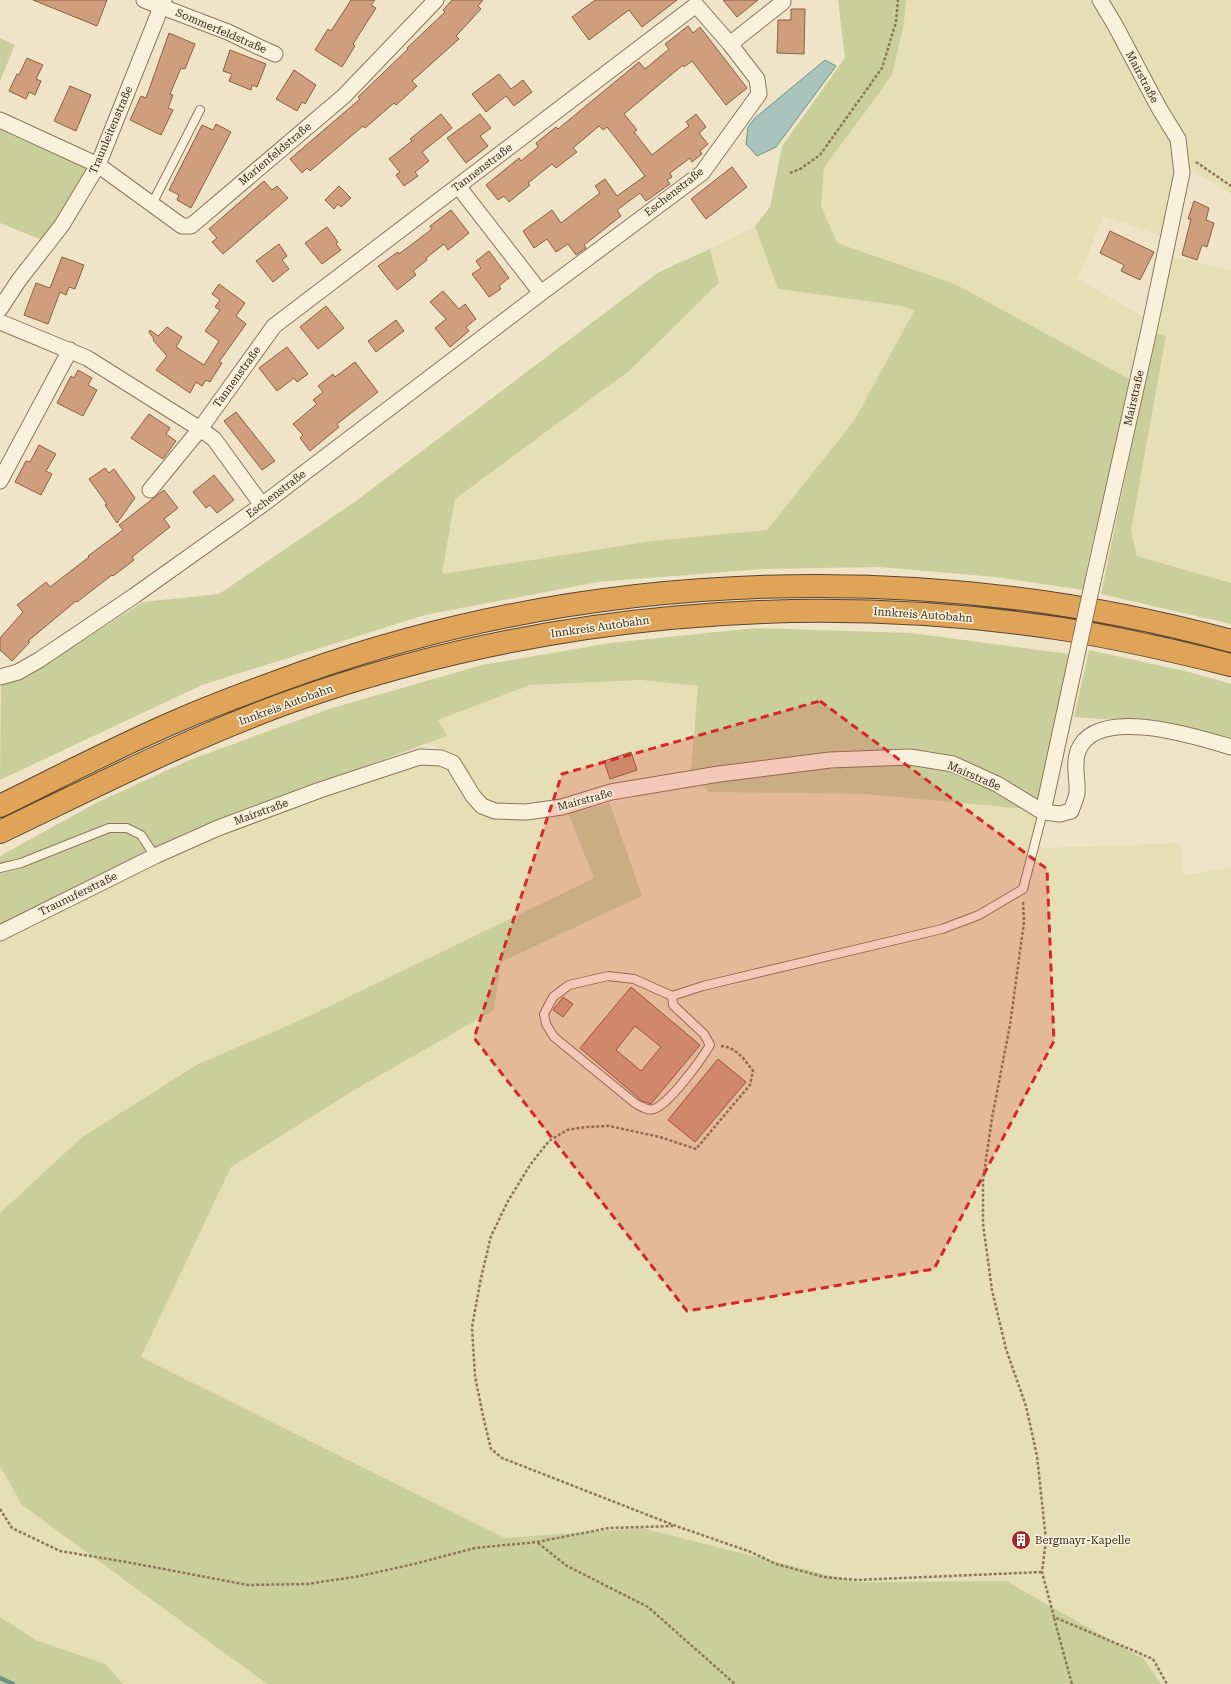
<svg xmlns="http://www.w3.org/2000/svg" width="1231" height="1684" viewBox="0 0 1231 1684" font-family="'Roboto Serif',serif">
<rect width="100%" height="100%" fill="#f0e4c8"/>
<path fill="#e6deb5" d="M 906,0 L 1231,0 L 1231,193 L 1178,163 L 1165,237 L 1103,216 L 1078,279 L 1144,317 L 1131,380 L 955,284 L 837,243 L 821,206 L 824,168 L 892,75 L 904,23 Z
M 755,226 L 778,289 L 903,306 L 914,311 L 854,421 L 767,530 L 442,574 L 455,499 L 629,371 L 719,284 L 710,249 Z
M 1170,256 L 1231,270 L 1231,583 L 1137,556 L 1131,532 L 1166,337 L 1155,333 Z
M 643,680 L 698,686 L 691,769 L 559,805 L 505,809 L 482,799 L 458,758 L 427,743 L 447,736 L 438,720 L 530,685 Z
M 435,762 L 445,767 L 465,801 L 491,816 L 523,820 L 568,813 L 595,877 L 303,1020 L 198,1064 L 81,1138 L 0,1213 L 0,939 L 29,927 L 220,833 L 397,771 Z
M 699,780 L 708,792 L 864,794 L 1037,810 L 1030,847 L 1048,848 L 1180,843 L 1184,875 L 1231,867 L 1231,1684 L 1161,1684 L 1144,1659 L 1006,1581 L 856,1582 L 642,1528 L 505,1538 L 141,1357 L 231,1167 L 356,1089 L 494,1010 L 501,962 L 642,896 L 610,803 Z
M 0,1466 L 23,1505 L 267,1684 L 123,1684 L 105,1664 L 36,1640 L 0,1617 Z"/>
<path fill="#c9cf9b" d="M 838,0 L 906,0 L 904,23 L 892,75 L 824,168 L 821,206 L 837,243 L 955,284 L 1131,380 L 1087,567 L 1083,590 L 995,577 L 879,567 L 765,569 L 598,582 L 425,615 L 202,685 L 0,780 L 1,685 L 43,666 L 143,602 L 219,594 L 356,501 L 659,272 L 710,249 L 719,283 L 629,371 L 455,499 L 442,574 L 653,541 L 767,530 L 854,421 L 914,311 L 903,306 L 778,289 L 755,226 L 770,207 L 782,146 L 845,58 Z
M 0,38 L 15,45 L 0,81 Z
M 0,118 L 91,164 L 67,205 L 42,240 L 0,223 Z
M 1155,333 L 1166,336 L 1131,531 L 1137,556 L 1231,583 L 1231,624 L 1101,594 Z
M 755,628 L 911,633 L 1069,654 L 1037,810 L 864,794 L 708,792 L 691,769 L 698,686 L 643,680 L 530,685 L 438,720 L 447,736 L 190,831 L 0,927 L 0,856 L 96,803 L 192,759 L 329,709 L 482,665 L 610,643 Z
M 1089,650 L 1189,672 L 1231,684 L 1231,738 L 1155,723 L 1074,717 Z
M 610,803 L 642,896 L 501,962 L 494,1010 L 356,1089 L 231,1167 L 141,1357 L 505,1538 L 642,1528 L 856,1582 L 1006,1581 L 1144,1659 L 1161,1684 L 267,1684 L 22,1505 L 0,1466 L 0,1213 L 81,1138 L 198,1064 L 303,1019 L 594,878 L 568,813 Z
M 0,1617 L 36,1640 L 105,1664 L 123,1684 L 0,1684 Z"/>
<path fill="#a9c4bc" stroke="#6f938a" d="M 825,60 L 836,66 L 776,147 L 757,156 L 746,144 L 748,127 L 755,118 Z"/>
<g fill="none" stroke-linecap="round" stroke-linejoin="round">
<path stroke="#6f938a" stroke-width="4.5" d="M 0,1678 L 13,1684"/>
</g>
<path fill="#cf9f7d" stroke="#8d5f41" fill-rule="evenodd" d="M 33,0 L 107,0 L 97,26 Z
M 351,0 L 375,0 L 371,5 L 376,8 L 353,44 L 355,46 L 342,67 L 315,50 L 328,29 L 331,31 Z
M 452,0 L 483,0 L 478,6 L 481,9 L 456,36 L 459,39 L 412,81 L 417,86 L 396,105 L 394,103 L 365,128 L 363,126 L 310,171 L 307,168 L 302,173 L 290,159 L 360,99 L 358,97 L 408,49 L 407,48 L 445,12 L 443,10 Z
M 595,0 L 677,0 L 642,27 L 629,10 L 589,40 L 572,17 Z
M 723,0 L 758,0 L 737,17 Z
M 791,9 L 805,9 L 804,54 L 777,53 L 778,20 L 791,20 Z
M 688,26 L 693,33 L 700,27 L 747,88 L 726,105 L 692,61 L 684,67 L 683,65 L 624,114 L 637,130 L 634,132 L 652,155 L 689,126 L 686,122 L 696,114 L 706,127 L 699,133 L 708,144 L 700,151 L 702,154 L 692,162 L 690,158 L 670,173 L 672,177 L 667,180 L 670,184 L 646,201 L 640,193 L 617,210 L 621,216 L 584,245 L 586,248 L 576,255 L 568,244 L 556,252 L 547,239 L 534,248 L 523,231 L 552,210 L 561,223 L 600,193 L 595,186 L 605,179 L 617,196 L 645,176 L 626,151 L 607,127 L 603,130 L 599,126 L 573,148 L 577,152 L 556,168 L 552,164 L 528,183 L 530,185 L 509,202 L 504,196 L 498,200 L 486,185 L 519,158 L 521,161 L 538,147 L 536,143 L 556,127 L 558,129 L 639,62 L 645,69 L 669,49 L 665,44 Z
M 169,33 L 195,44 L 185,69 L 181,68 L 170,94 L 173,95 L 168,108 L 173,110 L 161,135 L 130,120 L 141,96 L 146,98 Z
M 230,50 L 266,64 L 257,87 L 252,85 L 251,90 L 229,81 L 232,74 L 223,71 Z
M 27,58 L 43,65 L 36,79 L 41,81 L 35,95 L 29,92 L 26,99 L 9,91 L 17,74 L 19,75 Z
M 294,70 L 316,85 L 305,104 L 302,102 L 297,111 L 276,99 Z
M 499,74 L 511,89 L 523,80 L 532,92 L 514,106 L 506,96 L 486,112 L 472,94 Z
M 70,86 L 91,95 L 76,131 L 54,121 Z
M 441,114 L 452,128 L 422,152 L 429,161 L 415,172 L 418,176 L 404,186 L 396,175 L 400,172 L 389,159 L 412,141 L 410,139 Z
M 480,114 L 491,128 L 480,136 L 488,146 L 466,163 L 447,138 Z
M 216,124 L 231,132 L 191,208 L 177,200 L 179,195 L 169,190 L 202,125 L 213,130 Z
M 732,167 L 747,187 L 706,219 L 691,199 Z
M 264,181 L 272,190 L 277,186 L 288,198 L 223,254 L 212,242 L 217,238 L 209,229 Z
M 339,186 L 351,198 L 341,207 L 338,204 L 334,209 L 325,200 Z
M 1194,201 L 1209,208 L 1206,220 L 1214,223 L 1207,247 L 1202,245 L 1197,260 L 1182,255 L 1191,219 L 1188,219 Z
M 451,210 L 469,233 L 448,250 L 444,244 L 426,258 L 427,260 L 413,271 L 416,275 L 397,290 L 378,266 L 398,252 L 399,254 L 432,229 L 430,226 Z
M 327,227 L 338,242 L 336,244 L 341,250 L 322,264 L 305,243 Z
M 1110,231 L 1154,252 L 1140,280 L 1121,271 L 1124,265 L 1100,253 Z
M 279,244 L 287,256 L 282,260 L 289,269 L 273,282 L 256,261 Z
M 489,251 L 509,278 L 499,286 L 501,289 L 489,297 L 472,274 L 481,268 L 476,261 Z
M 62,257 L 84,265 L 75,289 L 69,287 L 66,295 L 60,292 L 48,324 L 24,315 L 36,283 L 50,288 Z
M 219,284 L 245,303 L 236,316 L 246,324 L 219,362 L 222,363 L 210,382 L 206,380 L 202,386 L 196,382 L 190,393 L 156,370 L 167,356 L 153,340 L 154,339 L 149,332 L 150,330 L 158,336 L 167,327 L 182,337 L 176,347 L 204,365 L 219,341 L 205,331 L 220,310 L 215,307 L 220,300 L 212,294 Z
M 443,291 L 459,309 L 465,304 L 476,319 L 466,327 L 469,331 L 450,347 L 435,328 L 446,319 L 430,302 Z
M 326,306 L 344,328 L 318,349 L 300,327 Z
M 396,320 L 404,331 L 376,352 L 368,341 Z
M 287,347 L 308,374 L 297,382 L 294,378 L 277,391 L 259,368 Z
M 355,362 L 378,392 L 337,424 L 339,427 L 310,451 L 300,438 L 303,435 L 293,424 L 317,404 L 313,400 L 323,392 L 318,386 L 333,374 L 335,377 Z
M 78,370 L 92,378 L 88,385 L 97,390 L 83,416 L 57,403 L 71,376 L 74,378 Z
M 236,412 L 275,461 L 262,470 L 224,421 Z
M 149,414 L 170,428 L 166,434 L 176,441 L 163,459 L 131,438 Z
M 39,445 L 56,454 L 46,471 L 52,474 L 41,495 L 15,482 L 26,461 L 30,462 Z
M 105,468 L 109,473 L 114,469 L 135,498 L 117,523 L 105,505 L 107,504 L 89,479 Z
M 214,475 L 234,500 L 217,513 L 210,505 L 206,508 L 193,492 Z
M 164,490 L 178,508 L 164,519 L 170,527 L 132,557 L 134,560 L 113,576 L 112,575 L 77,602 L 76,601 L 28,641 L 30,642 L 12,661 L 0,650 L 0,638 L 23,612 L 17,605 L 46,582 L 50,587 L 89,557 L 88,556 L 123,530 L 119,525 Z
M 631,752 L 637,770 L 610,779 L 604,761 Z
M 631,987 L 700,1045 L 651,1104 L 642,1101 L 580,1048 ZM 635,1026 L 661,1047 L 641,1071 L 616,1050 Z
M 563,997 L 573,1004 L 563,1017 L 553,1010 Z
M 718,1059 L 746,1082 L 695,1142 L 668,1120 Z"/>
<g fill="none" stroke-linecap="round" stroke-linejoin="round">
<defs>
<path id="lane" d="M 152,204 L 200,110
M 0,868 L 21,863 L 109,828 L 127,828 L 141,835 L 155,856
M 672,996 L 673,1005 L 704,1034 L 710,1045 C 701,1060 670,1103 654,1109 C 648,1111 642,1107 636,1104 L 554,1037 L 546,1024 L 544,1014 L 553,997 L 569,985 L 608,976 L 634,979 L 672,996 L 703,986 L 942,929 L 979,915 L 1023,889 L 1043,812"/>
<path id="street" d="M 144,0 L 228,32 L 259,47 L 275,54
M 0,120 L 98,165 L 182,226 L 191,226 L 344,96 L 436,0
M 458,186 L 541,293
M 0,309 L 19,280 L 62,225 L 98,165 L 164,0
M 0,322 L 87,358 L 200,429 L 214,439 L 262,505
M 0,481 L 70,350
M 150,490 L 200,429 L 274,326 L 696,5 L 730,44 L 783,2
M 1093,581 L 1149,330 L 1182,173 L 1178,139 L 1159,108 L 1115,25 L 1100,0
M 0,677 L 18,672 L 39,660 L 134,596 L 262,505 L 541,293 L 702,173 L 759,94 L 757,79 L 730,44
M 1043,812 L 1070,687
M 0,933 L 155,856 L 218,828 L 320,790 L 420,757 L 441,758 L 453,763 L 473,796 L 482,806 L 495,811 L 526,812 L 562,807 L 611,792 L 719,774 L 830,760 L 910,757 L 953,764 L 997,784 L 1043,812 L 1060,814 L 1071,811 C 1073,805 1076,799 1077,793 C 1078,779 1073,765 1078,751 C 1096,704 1197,737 1231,747"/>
<path id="highway" d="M 0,806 C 59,777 118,746 179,720 C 220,702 262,687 304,672 C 598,568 931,559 1231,641
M 0,832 C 96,786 192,737 292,701 C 538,614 804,590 1062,629 C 1119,638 1175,651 1231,665"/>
</defs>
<use href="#lane" stroke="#8d765c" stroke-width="10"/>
<use href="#street" stroke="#8d765c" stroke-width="17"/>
<use href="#highway" stroke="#5b4430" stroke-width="24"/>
<path stroke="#8d765c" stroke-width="2.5" stroke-dasharray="3 2" stroke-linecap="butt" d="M 1196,162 L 1231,186
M 790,173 L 800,169 L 820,155 L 882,68 L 896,22 L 898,0
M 1023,902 L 1024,922 L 1010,1025 L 992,1118 L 983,1180 L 983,1224 L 992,1290 L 1006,1349 L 1026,1406 L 1037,1456 L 1046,1540 L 1042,1572 L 1054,1617 L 1153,1659 L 1167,1684
M 721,1046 C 736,1047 744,1059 753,1071 L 750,1085 L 696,1149 L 660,1137 L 609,1126 L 586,1127 L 567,1130 L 549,1141 L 530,1165 L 508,1201 L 491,1236 L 481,1278 L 472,1327 L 475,1376 L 483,1416 L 491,1449 L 502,1458 L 676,1526 L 751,1552 L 776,1564 L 824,1577 L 857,1580 L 1042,1572
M 0,1509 L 12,1528 L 60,1551 L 132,1563 L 248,1585 L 307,1584 L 360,1576 L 414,1564 L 475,1548 L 537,1542 L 609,1528 L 673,1526
M 538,1543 L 567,1566 L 648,1607 L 735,1684
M 1054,1618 L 1072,1684"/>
<use href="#lane" stroke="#faf1dc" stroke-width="8"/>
<use href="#street" stroke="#faf1dc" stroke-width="15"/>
<use href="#highway" stroke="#e0a458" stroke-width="22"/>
<defs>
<path id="street-bridge" d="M 1070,687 L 1093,581"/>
</defs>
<use href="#street-bridge" stroke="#8d765c" stroke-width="17" stroke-linecap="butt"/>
<use href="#street-bridge" stroke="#faf1dc" stroke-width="15"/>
</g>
<path fill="#d62828" fill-opacity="0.2" stroke="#d62828" stroke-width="3" stroke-dasharray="8 5" stroke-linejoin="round" d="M 820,701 L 1047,869 L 1054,1041 L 934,1269 L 687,1311 L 474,1038 L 562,774 Z"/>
<defs>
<symbol id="building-disc" viewBox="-11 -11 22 22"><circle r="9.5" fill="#9e2a2b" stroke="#f7eed8"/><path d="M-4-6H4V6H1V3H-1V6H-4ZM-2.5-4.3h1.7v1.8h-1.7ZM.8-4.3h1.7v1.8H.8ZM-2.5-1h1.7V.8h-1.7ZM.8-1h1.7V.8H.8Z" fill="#fff"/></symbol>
</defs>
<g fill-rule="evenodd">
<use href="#building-disc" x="1010" y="1529" width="22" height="22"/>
</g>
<g text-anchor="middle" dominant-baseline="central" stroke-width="3.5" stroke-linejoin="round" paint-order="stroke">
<g font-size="11" fill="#3d2e20" stroke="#f7eed8">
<text transform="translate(221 31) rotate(23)">Sommerfeldstraße</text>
<text transform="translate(1142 77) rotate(62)">Mairstraße</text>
<text transform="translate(111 130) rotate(-67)">Traunleitenstraße</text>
<text transform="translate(275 154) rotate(-40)">Marienfeldstraße</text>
<text transform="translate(482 168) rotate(-37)">Tannenstraße</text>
<text transform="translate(674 192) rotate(-38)">Eschenstraße</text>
<text transform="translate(237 377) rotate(-54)">Tannenstraße</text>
<text transform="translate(1134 398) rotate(-77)">Mairstraße</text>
<text transform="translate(276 494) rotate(-37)">Eschenstraße</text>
<text transform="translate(923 615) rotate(4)">Innkreis Autobahn</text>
<text transform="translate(600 627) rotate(-8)">Innkreis Autobahn</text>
<text transform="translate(286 705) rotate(-20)">Innkreis Autobahn</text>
<text transform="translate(974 776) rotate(23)">Mairstraße</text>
<text transform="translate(585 800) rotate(-15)">Mairstraße</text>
<text transform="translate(261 812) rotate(-20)">Mairstraße</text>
<text transform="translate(78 894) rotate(-26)">Traunuferstraße</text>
</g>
<g font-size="11" fill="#3d2e20" stroke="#f7eed8" text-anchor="start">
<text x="1035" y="1540">Bergmayr-Kapelle</text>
</g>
</g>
</svg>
